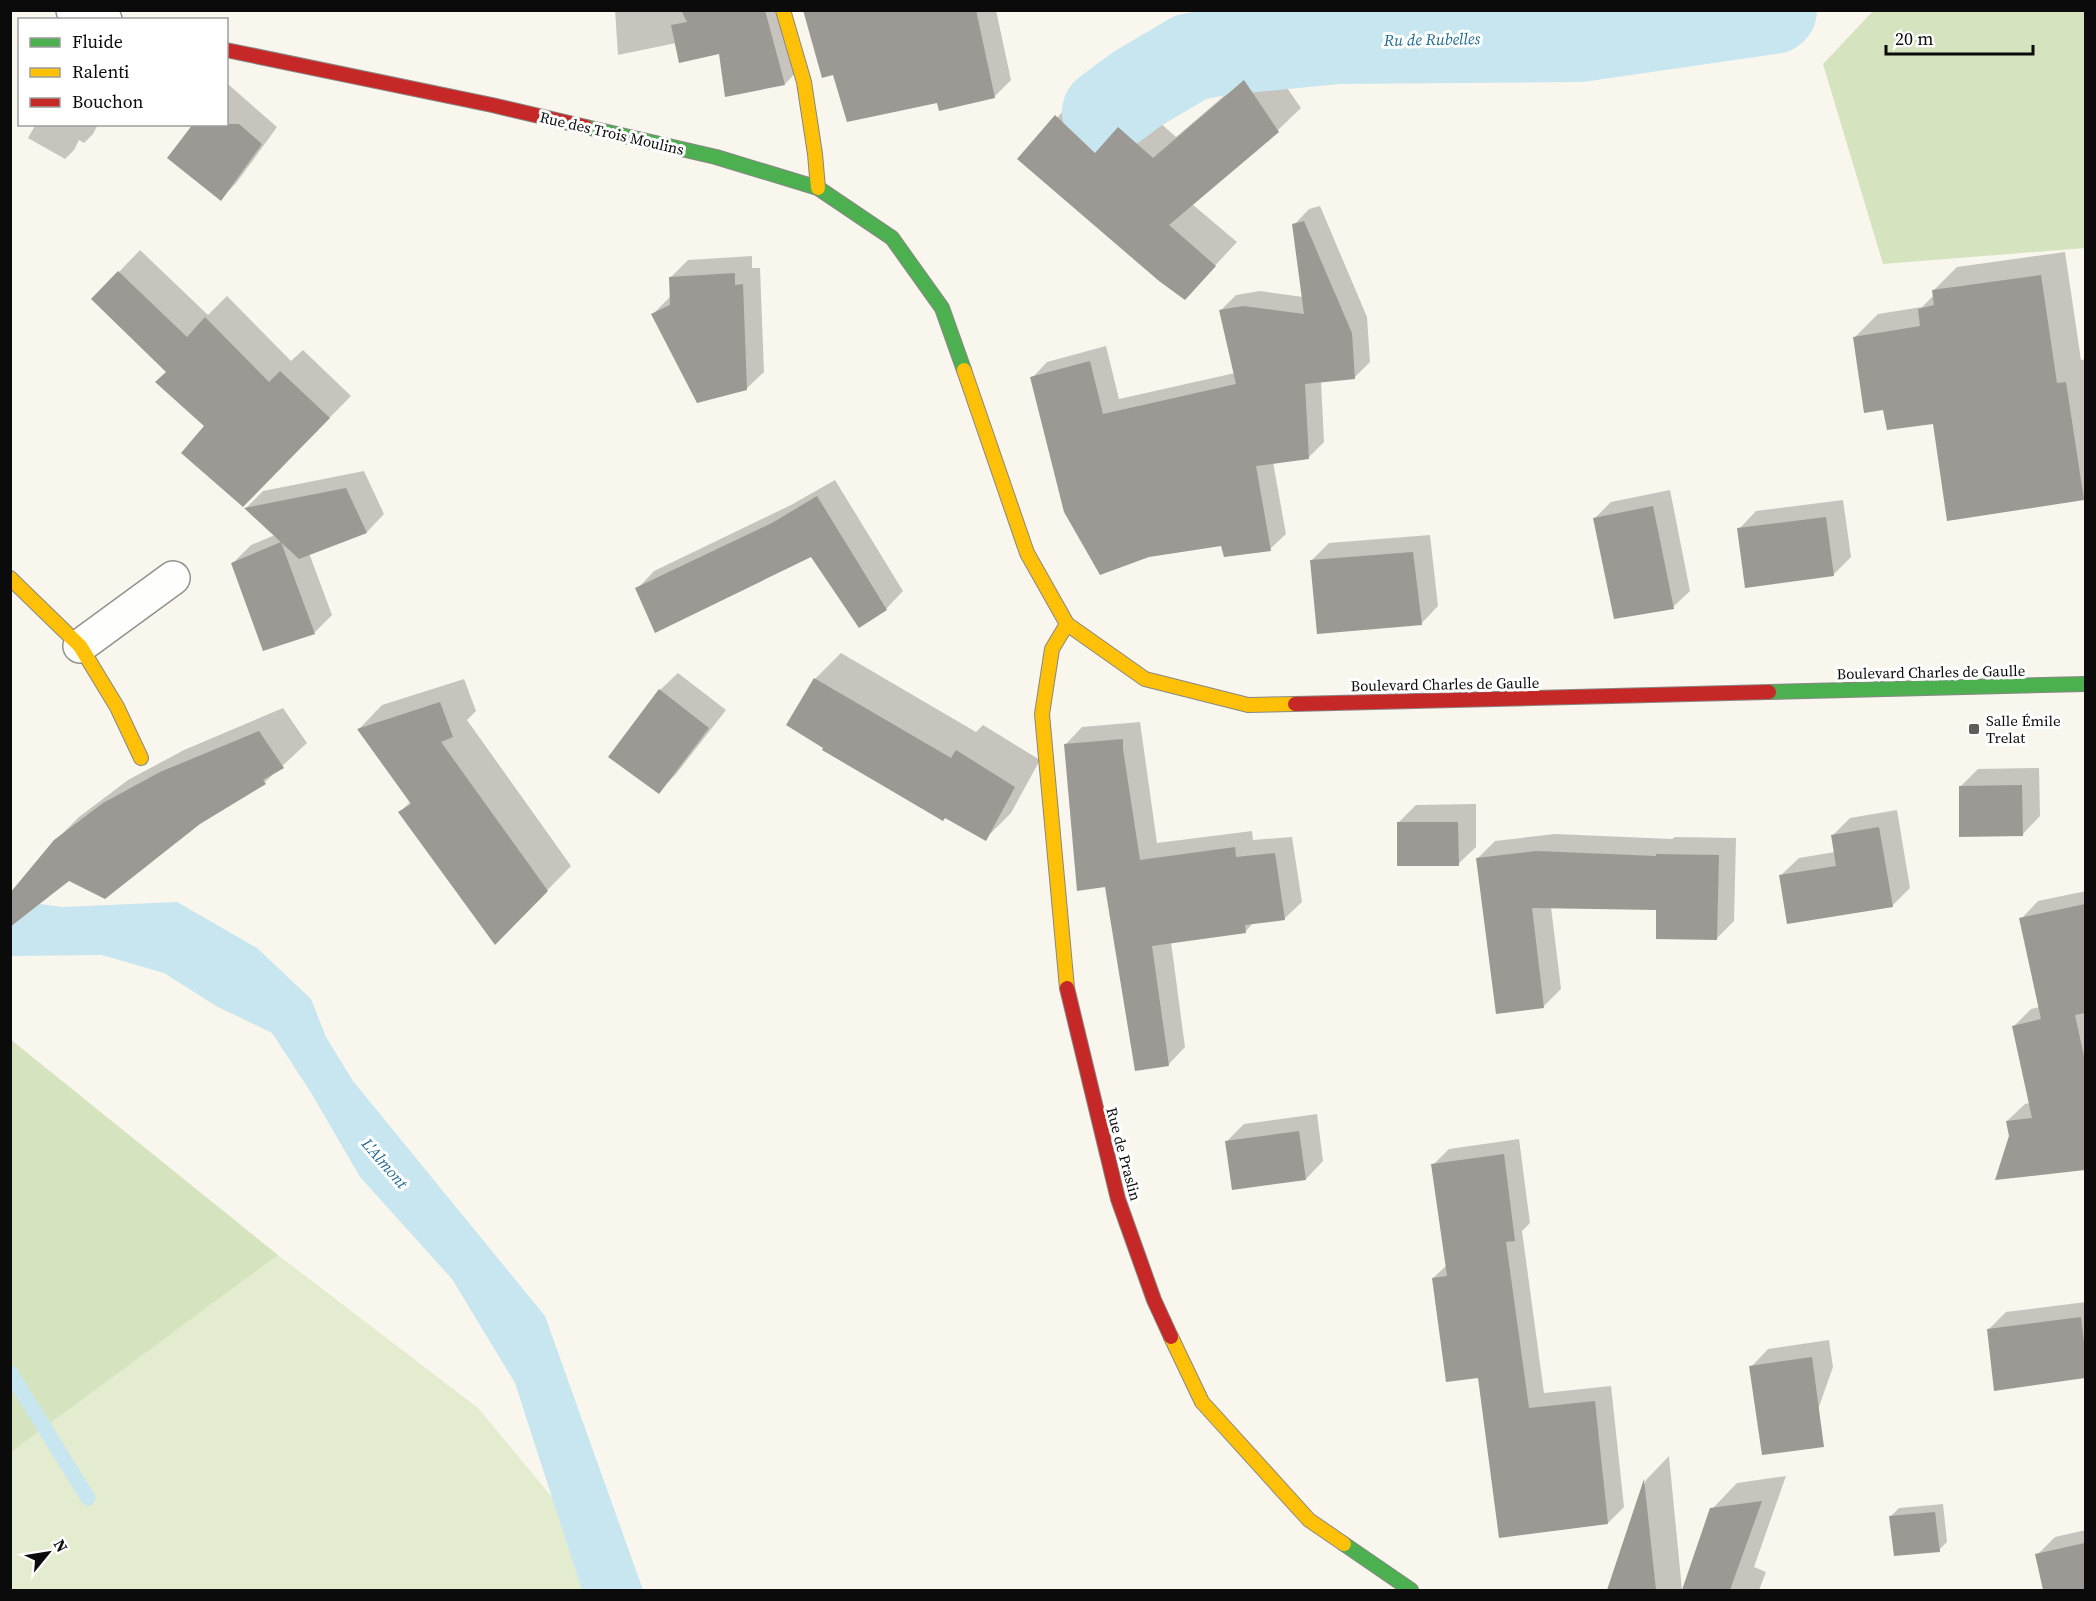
<svg xmlns="http://www.w3.org/2000/svg" width="2096" height="1601" viewBox="0 0 2096 1601" font-family="'Source Serif 4',serif">
<rect width="100%" height="100%" fill="#f9f6ee"/>
<path fill="#e4ecd0" d="M 278,1255 L 478,1408 L 629,1590 L 11,1590 L 10,1452 Z"/>
<path fill="#d5e3bf" d="M 1873,11 L 2085,11 L 2085,248 L 1883,264 L 1823,64 Z
M 10,1039 L 278,1255 L 11,1452 L 10,1452 Z"/>
<path fill="#c8e6ef" d="M 11,900 L 62,907 L 177,902 L 257,948 L 311,999 L 326,1037 L 353,1081 L 545,1316 L 643,1590 L 582,1590 L 515,1383 L 452,1279 L 360,1177 L 310,1091 L 272,1033 L 216,1006 L 164,973 L 102,955 L 11,956 Z"/>
<path fill="#0003" d="M 615,10 L 785,10 L 801,67 L 785,84 L 720,52 L 676,43 L 618,55 Z
M 804,10 L 996,10 L 1011,80 L 994,97 L 938,101 L 834,74 Z
M 1267,59 L 1301,108 L 1278,130 L 1192,204 L 1237,242 L 1185,298 L 1019,159 L 1079,94 L 1117,131 L 1141,106 L 1176,137 Z
M 229,85 L 277,127 L 237,182 L 221,199 L 226,124 L 226,88 Z
M 36,124 L 98,124 L 93,134 L 84,143 L 79,140 L 74,150 L 65,159 L 28,138 Z
M 1320,206 L 1367,317 L 1370,362 L 1354,378 L 1321,381 L 1324,442 L 1309,457 L 1273,462 L 1286,534 L 1270,549 L 1223,545 L 1032,378 L 1047,362 L 1106,346 L 1119,399 L 1235,373 L 1221,310 L 1236,295 L 1260,291 L 1303,297 L 1294,225 L 1309,209 Z
M 140,250 L 208,315 L 227,296 L 291,361 L 303,350 L 351,396 L 243,505 L 206,426 L 168,371 L 119,272 Z
M 2065,252 L 2081,360 L 2086,359 L 2086,497 L 2083,499 L 1934,422 L 1884,409 L 1854,338 L 1878,314 L 1922,307 L 1934,295 L 1933,291 L 1957,267 Z
M 752,256 L 752,268 L 760,268 L 764,372 L 746,389 L 653,314 L 670,297 L 671,277 L 688,260 Z
M 364,471 L 384,514 L 367,532 L 309,553 L 332,615 L 314,633 L 233,563 L 251,545 L 275,535 L 246,508 L 263,491 Z
M 835,480 L 903,591 L 886,609 L 812,555 L 637,589 L 654,571 L 791,505 Z
M 1670,490 L 1690,591 L 1673,607 L 1595,518 L 1611,502 Z
M 1843,500 L 1851,557 L 1833,575 L 1739,529 L 1756,511 Z
M 1430,535 L 1438,606 L 1421,624 L 1312,560 L 1329,543 Z
M 841,653 L 976,732 L 983,725 L 1040,760 L 1011,813 L 985,839 L 945,816 L 815,679 Z
M 678,673 L 726,710 L 676,774 L 659,792 L 660,690 Z
M 464,679 L 476,711 L 467,720 L 571,866 L 519,919 L 400,812 L 411,801 L 359,729 L 382,705 Z
M 283,708 L 307,743 L 265,782 L 55,841 L 79,817 L 128,780 L 184,750 Z
M 1140,722 L 1157,843 L 1252,831 L 1253,840 L 1292,837 L 1302,902 L 1284,919 L 1254,922 L 1245,932 L 1171,942 L 1185,1047 L 1168,1065 L 1106,886 L 1065,745 L 1082,727 Z
M 2039,768 L 2040,816 L 2023,834 L 1960,787 L 1978,769 Z
M 1476,804 L 1476,847 L 1458,864 L 1399,822 L 1416,805 Z
M 1897,810 L 1910,888 L 1892,906 L 1781,875 L 1799,858 L 1835,852 L 1833,835 L 1850,818 Z
M 1555,834 L 1672,839 L 1675,837 L 1736,838 L 1734,921 L 1716,939 L 1657,909 L 1551,907 L 1561,989 L 1544,1006 L 1477,859 L 1495,841 Z
M 2086,891 L 2086,1168 L 1997,1178 L 2010,1136 L 2007,1121 L 2025,1104 L 2030,1103 L 2014,1026 L 2031,1009 L 2040,1007 L 2021,919 L 2038,901 Z
M 1317,1114 L 1323,1161 L 1306,1179 L 1227,1141 L 1244,1124 Z
M 1519,1139 L 1530,1223 L 1522,1231 L 1544,1393 L 1611,1386 L 1624,1507 L 1608,1523 L 1479,1377 L 1433,1278 L 1447,1265 L 1433,1165 L 1449,1149 Z
M 2086,1302 L 2086,1377 L 1995,1389 L 1988,1330 L 2006,1312 Z
M 1829,1340 L 1833,1367 L 1810,1432 L 1751,1367 L 1768,1349 Z
M 1669,1456 L 1682,1590 L 1608,1590 L 1646,1480 Z
M 1786,1476 L 1754,1567 L 1766,1572 L 1759,1590 L 1684,1590 L 1712,1509 L 1737,1483 Z
M 1943,1504 L 1947,1542 L 1939,1550 L 1891,1516 L 1899,1508 Z
M 2086,1530 L 2086,1590 L 2045,1590 L 2037,1555 L 2055,1537 Z"/>
<g fill="none" stroke-linecap="round" stroke-linejoin="round">
<path stroke="#c8e6ef" stroke-width="15" d="M 10,1372 L 88,1498"/>
<path stroke="#c8e6ef" stroke-width="88" d="M 1106,112 L 1137,89 L 1191,57 L 1224,51 L 1338,40 L 1580,38 L 1773,10"/>
</g>
<path fill="#9c9894" d="M 681,10 L 765,10 L 785,85 L 725,97 L 719,54 L 679,63 L 671,25 L 687,22 Z
M 803,10 L 976,10 L 995,98 L 939,111 L 937,103 L 847,122 L 833,75 L 822,78 Z
M 1244,80 L 1279,132 L 1169,225 L 1216,266 L 1185,300 L 1159,281 L 1017,159 L 1055,115 L 1095,153 L 1118,127 L 1153,158 Z
M 193,124 L 239,124 L 262,144 L 221,201 L 167,158 Z
M 1304,221 L 1352,333 L 1355,379 L 1305,384 L 1309,459 L 1256,466 L 1271,551 L 1224,557 L 1221,546 L 1149,557 L 1100,575 L 1064,512 L 1030,377 L 1090,361 L 1103,414 L 1236,384 L 1219,310 L 1243,306 L 1304,314 L 1292,224 Z
M 118,271 L 187,337 L 205,317 L 269,382 L 280,371 L 330,418 L 243,507 L 181,453 L 204,426 L 155,382 L 166,372 L 91,299 Z
M 735,273 L 735,285 L 743,284 L 747,390 L 697,403 L 651,314 L 670,305 L 669,277 Z
M 2041,275 L 2057,383 L 2066,382 L 2084,500 L 1947,521 L 1933,424 L 1887,430 L 1883,410 L 1864,413 L 1853,337 L 1920,326 L 1918,309 L 1934,305 L 1932,290 Z
M 346,488 L 367,533 L 299,559 L 244,508 Z
M 817,496 L 887,610 L 859,628 L 811,557 L 655,633 L 635,588 L 772,523 Z
M 1653,506 L 1674,609 L 1614,619 L 1593,518 Z
M 1826,517 L 1834,576 L 1745,588 L 1737,528 Z
M 281,542 L 315,634 L 263,651 L 231,563 Z
M 1413,552 L 1422,625 L 1317,634 L 1310,560 Z
M 814,678 L 951,758 L 956,750 L 1015,787 L 986,841 L 945,818 L 943,821 L 822,750 L 823,748 L 786,725 Z
M 659,689 L 709,728 L 659,794 L 608,757 Z
M 440,702 L 453,737 L 441,742 L 548,891 L 495,945 L 398,812 L 411,804 L 357,729 Z
M 259,731 L 284,768 L 263,780 L 266,784 L 200,824 L 105,899 L 69,881 L 10,927 L 10,893 L 54,840 L 103,803 L 160,772 Z
M 1123,739 L 1123,749 L 1140,860 L 1235,847 L 1236,857 L 1275,853 L 1285,920 L 1245,925 L 1246,933 L 1152,946 L 1169,1066 L 1135,1071 L 1105,887 L 1077,891 L 1064,744 Z
M 2022,785 L 2023,836 L 1959,837 L 1959,786 Z
M 1397,822 L 1458,822 L 1459,866 L 1397,866 Z
M 1879,827 L 1893,907 L 1787,924 L 1779,875 L 1836,866 L 1831,835 Z
M 1537,851 L 1656,856 L 1656,854 L 1719,855 L 1717,940 L 1656,939 L 1656,910 L 1532,908 L 1544,1008 L 1496,1014 L 1476,858 Z
M 2085,904 L 2085,1013 L 2075,1015 L 2085,1061 L 2085,1170 L 1995,1180 L 2009,1136 L 2006,1121 L 2032,1118 L 2012,1026 L 2041,1019 L 2019,918 Z
M 1299,1131 L 1306,1180 L 1232,1190 L 1225,1141 Z
M 1504,1154 L 1515,1241 L 1506,1242 L 1529,1408 L 1595,1401 L 1608,1524 L 1499,1538 L 1478,1378 L 1446,1382 L 1432,1278 L 1447,1276 L 1431,1164 Z
M 2081,1317 L 2085,1352 L 2085,1378 L 1994,1391 L 1987,1329 Z
M 1812,1357 L 1824,1447 L 1762,1455 L 1749,1366 Z
M 1644,1479 L 1656,1590 L 1607,1590 Z
M 1762,1501 L 1730,1590 L 1682,1590 L 1710,1508 Z
M 1935,1512 L 1940,1552 L 1894,1556 L 1889,1516 Z
M 2085,1543 L 2085,1590 L 2043,1590 L 2035,1554 Z"/>
<g fill="none" stroke-linecap="round" stroke-linejoin="round">
<defs>
<path id="street" d="M 73,10 L 105,20
M 80,646 L 173,578"/>
<path id="fast" d="M 586,127 L 716,157 L 818,188 L 892,238 L 942,308 L 964,370
M 1769,692 L 2086,684
M 1344,1544 L 1411,1590"/>
<path id="slow" d="M 783,10 L 804,82 L 815,154 L 818,188
M 964,370 L 1027,553 L 1067,624 L 1145,679 L 1248,705 L 1295,704
M 10,578 L 80,646 L 117,707 L 141,758
M 1067,988 L 1042,714 L 1052,649 L 1067,624
M 1171,1337 L 1202,1402 L 1309,1520 L 1344,1544"/>
<path id="jam" d="M 226,50 L 492,105 L 586,127
M 1295,704 L 1769,692
M 1067,988 L 1118,1199 L 1154,1300 L 1171,1337"/>
</defs>
<use href="#street" stroke="#92918d" stroke-width="36"/>
<use href="#fast" stroke="#898784" stroke-width="16"/>
<use href="#slow" stroke="#898784" stroke-width="16"/>
<use href="#jam" stroke="#898784" stroke-width="16"/>
<use href="#street" stroke="#fefefc" stroke-width="33"/>
<use href="#fast" stroke="#4caf50" stroke-width="14"/>
<use href="#slow" stroke="#ffc107" stroke-width="14"/>
<use href="#jam" stroke="#c62828" stroke-width="14"/>
</g>
<rect fill="#5e5d5a" stroke="#fff" stroke-width="2" x="1968" y="723" width="12" height="12" rx="3"/>
<g text-anchor="middle" dominant-baseline="central" stroke-width="6" stroke-linejoin="round" paint-order="stroke">
<g font-size="15" fill="#0b0b0b" stroke="#fff">
<text transform="translate(612 133) rotate(13)">Rue des Trois Moulins</text>
<text transform="translate(1931 672) rotate(-1)">Boulevard Charles de Gaulle</text>
<text transform="translate(1445 684) rotate(-1)">Boulevard Charles de Gaulle</text>
<text transform="translate(1124 1154) rotate(75)">Rue de Praslin</text>
</g>
<g font-size="15" fill="#0b0b0b" stroke="#fff" text-anchor="start">
<text x="1986" y="720">Salle Émile<tspan x="1986" dy="17">Trelat</tspan></text>
</g>
<g font-size="16" font-style="italic" fill="#1f6a91" stroke="#fff">
<text transform="translate(1432 39) rotate(-1)">Ru de Rubelles</text>
<text transform="translate(385 1163) rotate(49)">L'Almont</text>
</g>
</g>
<rect width="2096" height="1601" fill="none" stroke="#0b0b0b" stroke-width="24"/>
<rect x="18" y="18" width="210" height="108" fill="#ffffff" stroke="#9d9d9d" stroke-width="1.5"/>
<rect x="30" y="38" width="30" height="9" fill="#4caf50" stroke="#9d9d9d" stroke-width="1.5"/>
<text x="72" y="48" font-size="18" fill="#0b0b0b">Fluide</text>
<rect x="30" y="68" width="30" height="9" fill="#ffc107" stroke="#9d9d9d" stroke-width="1.5"/>
<text x="72" y="78" font-size="18" fill="#0b0b0b">Ralenti</text>
<rect x="30" y="98" width="30" height="9" fill="#c62828" stroke="#9d9d9d" stroke-width="1.5"/>
<text x="72" y="108" font-size="18" fill="#0b0b0b">Bouchon</text>
<g transform="translate(48 1553) rotate(60)" stroke="#ffffff" stroke-width="4.5" paint-order="stroke">
<path d="M0-4.5L10 22L0 15L-10 22Z" fill="#0b0b0b"/>
<text y="-9" font-size="16" font-weight="bold" text-anchor="middle" fill="#0b0b0b">N</text>
</g>
<path d="M1886 45v9h147v-9" fill="none" stroke="#0b0b0b" stroke-width="3"/>
<text x="1895" y="45" font-size="18" fill="#0b0b0b" stroke="#ffffff" stroke-width="4.5" paint-order="stroke">20 m</text>
</svg>
